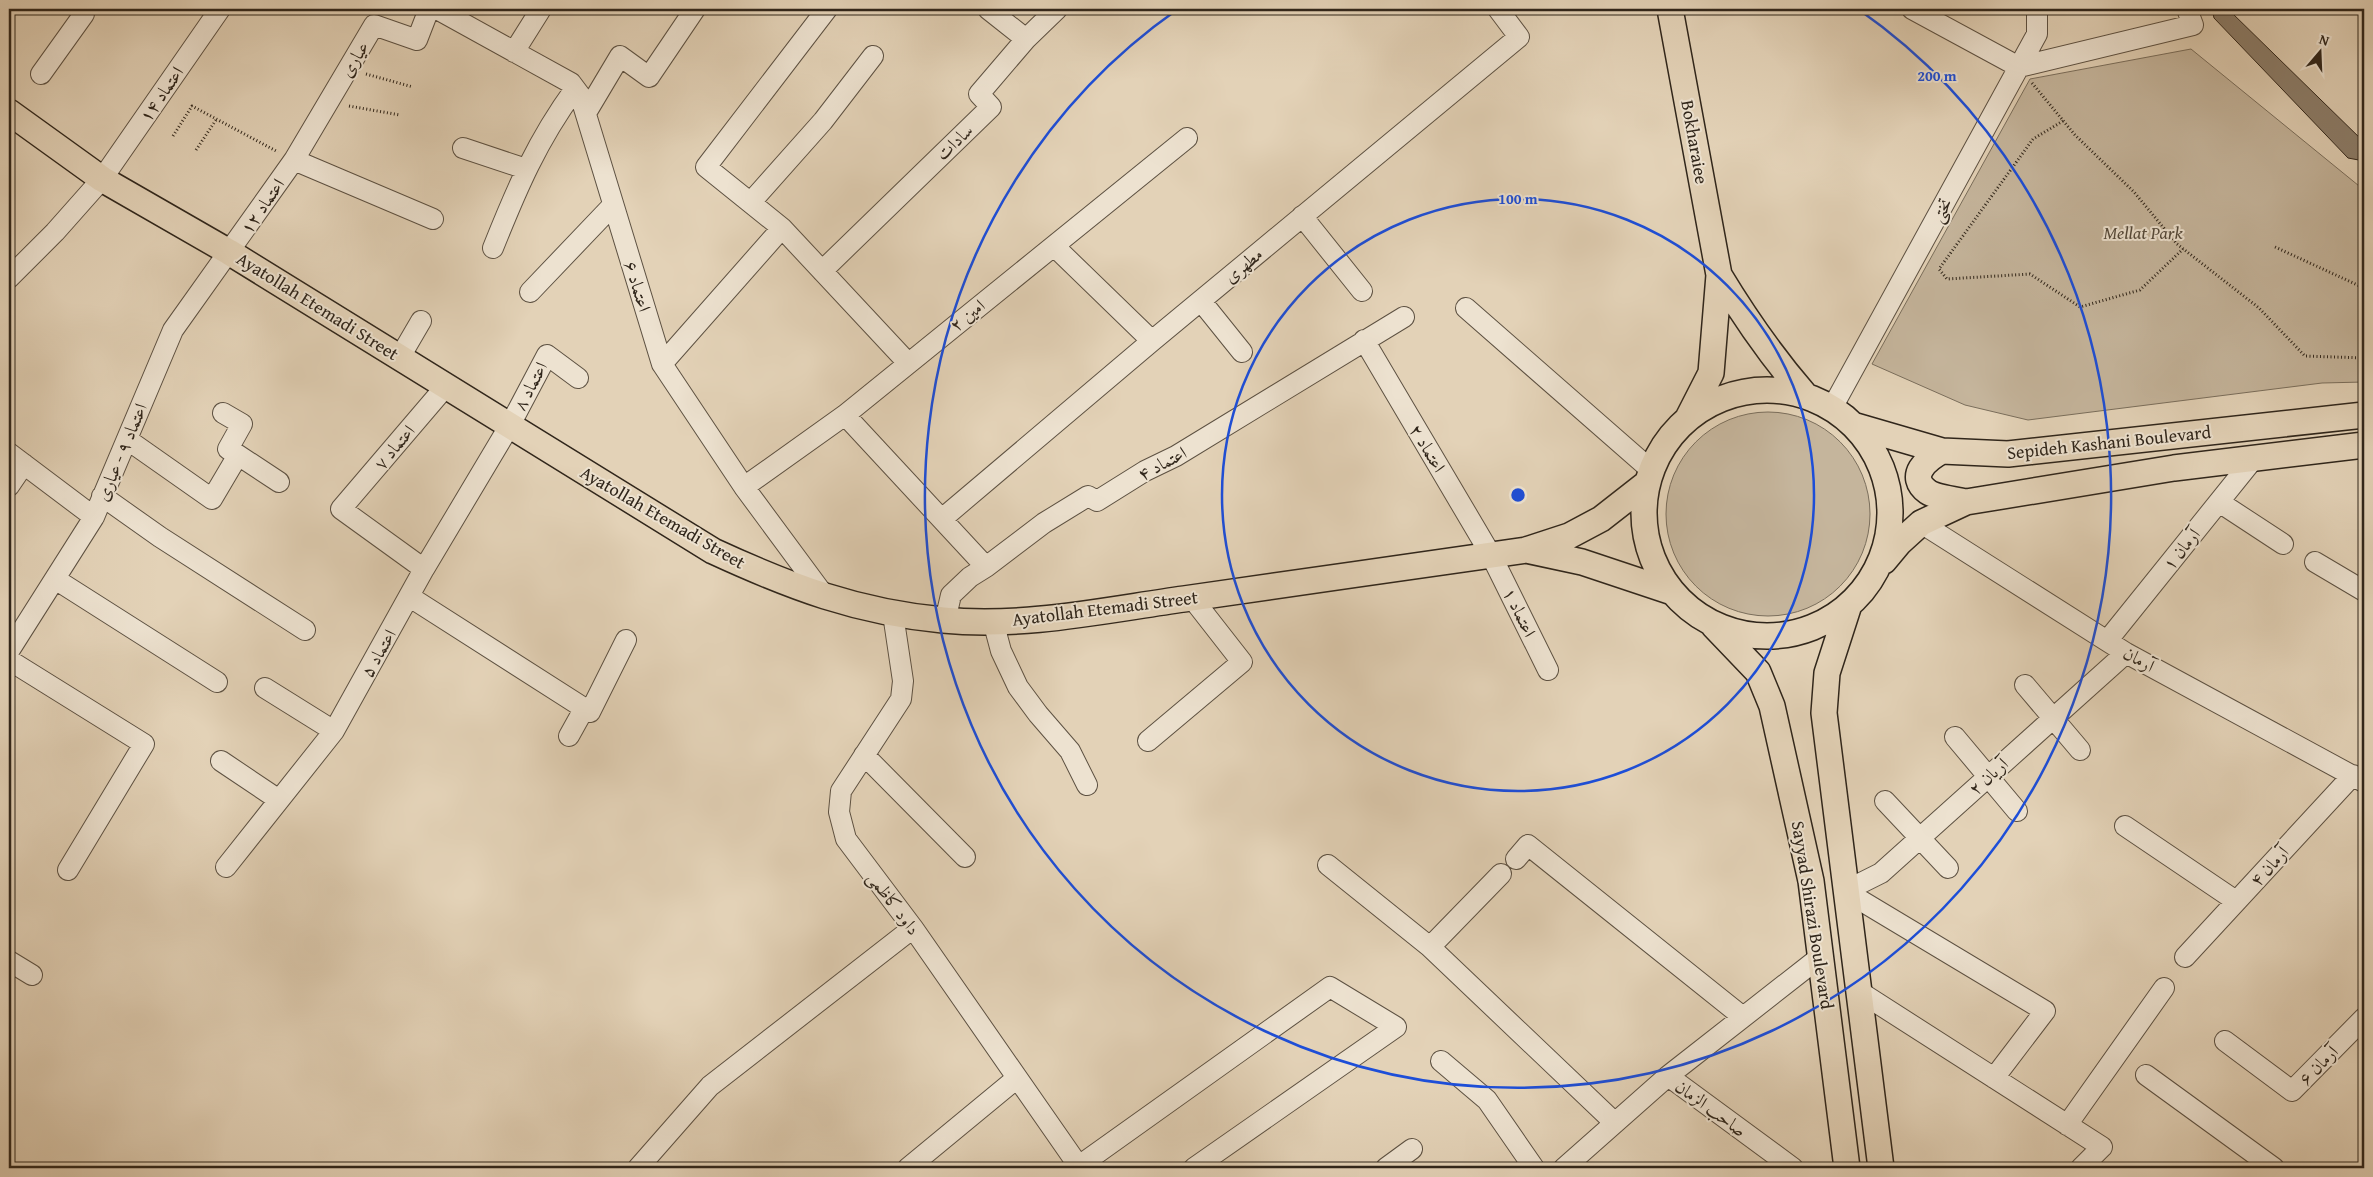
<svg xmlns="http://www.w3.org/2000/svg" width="2373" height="1177" viewBox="0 0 2373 1177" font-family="'Gentium Book Plus',Amiri,serif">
<rect width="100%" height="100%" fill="#e3d2b7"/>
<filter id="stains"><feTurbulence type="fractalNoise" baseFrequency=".004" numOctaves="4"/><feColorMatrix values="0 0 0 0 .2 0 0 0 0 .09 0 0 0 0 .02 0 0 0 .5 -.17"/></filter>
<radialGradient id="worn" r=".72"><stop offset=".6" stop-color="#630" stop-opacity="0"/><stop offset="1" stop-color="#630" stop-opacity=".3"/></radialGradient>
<path fill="#c5b59c" stroke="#7a6e5c" d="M 2191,49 L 2364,190 L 2364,382 L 2322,383 L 2028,420 L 1965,405 L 1872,364 L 2030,79 Z
M1666 514a102 102 0 1 1 204 0a102 102 0 1 1-204 0Z"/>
<path fill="#8d7f6c" stroke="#30261b" d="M 2212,9 L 2231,9 L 2231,12 L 2364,142 L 2364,161 L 2348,158 L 2214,18 Z"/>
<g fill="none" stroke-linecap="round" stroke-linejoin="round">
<defs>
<path id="minor" d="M 437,9 L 571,83 L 580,95 L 662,364 L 744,487 L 826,598
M 827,9 L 706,167 L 782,228 L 908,363
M 988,9 L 1026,39
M 1912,9 L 2019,67 L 2193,25 L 2187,9
M 514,52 L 541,9
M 41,74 L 84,14 L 79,9
M 586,113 L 620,56 L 649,77 L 695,9
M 463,148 L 526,169
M 294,160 L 433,219
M 751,202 L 823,121 L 873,56
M 1302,216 L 1362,291
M 1054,246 L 1152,341
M 493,248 C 517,188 537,141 575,89
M 822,271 L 991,107 L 979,94 L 1026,39 L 1057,9
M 9,278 L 55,232 L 102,179 L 220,9
M 530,292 L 613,205
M 1201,301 L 1242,352
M 1466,308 L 1651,470
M 1364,340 L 1491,555 L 1548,670
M 400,357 L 421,321
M 662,364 L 782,228
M 1832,408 L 2037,34 L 2037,9
M 223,413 L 242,424 L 228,449 L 238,455
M 845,415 L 986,567
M 128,440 L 212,499 L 238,455 L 279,482
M 9,453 L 94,517
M 9,486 L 24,464
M 744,487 L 845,415 L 1187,138
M 102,496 L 160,537 L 305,630
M 2219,502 L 2283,544
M 943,518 L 1152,341 L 1519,37 L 1498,9
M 1921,523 L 2126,653 L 2364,782
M 2315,562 L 2364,591
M 424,569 L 341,509 L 446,386
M 55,579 L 217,682
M 410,597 L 590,712 L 626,640
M 893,614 L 903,681 L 901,699 L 841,791 L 839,812 L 846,839 L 913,928 L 1080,1168
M 945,621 L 951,595 L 970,577 L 986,567 L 1044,523 L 1088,496 L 1097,501 L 1145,471 L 1176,456 L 1404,317
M 993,621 L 1001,651 L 1018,687 L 1038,714 L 1070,751 L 1087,785
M 2107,641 L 2255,457
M 9,651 L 94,517 L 173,330 L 294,160 L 374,25 L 417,40 L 429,9
M 9,660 L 144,744 L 68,870
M 2025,685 L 2080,750
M 265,688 L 334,731
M 569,736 L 584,709
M 1955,737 L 2017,811
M 1148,741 L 1242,662 L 1192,598
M 864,755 L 965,857
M 221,761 L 279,800
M 1885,801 L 1948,868
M 2125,826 L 2236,901
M 1516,859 L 1528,845 L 1743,1017
M 1328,865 L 1430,947
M 226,867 L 334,731 L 424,569 L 510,425 L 547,355 L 578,378
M 1501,874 L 1430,947 L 1615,1123
M 1845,891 L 1881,873 L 2126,653
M 1845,891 L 2045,1011 L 1994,1078
M 2185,957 L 2353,775
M 9,961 L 32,975
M 1860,992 L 2102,1147 L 2081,1168
M 2225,1041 L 2292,1091 L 2364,1018
M 1441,1061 L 1487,1100 L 1534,1168
M 2146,1075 L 2274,1168
M 1668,1076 L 1820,957
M 2067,1125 L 2164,988
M 1079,1166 L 1330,987 L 1396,1027 L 1194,1168
M 638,1168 L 710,1086 L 913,928
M 908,1168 L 1017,1078
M 1386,1168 L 1412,1149
M 1564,1168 L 1668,1076 L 1793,1168"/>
<path id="major" d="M 1670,9 L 1719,275 L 1711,373 L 1688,418
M 9,112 L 102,179 L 229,252 L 713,551 C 791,587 857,612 943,620 C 1023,628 1105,610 1184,599 C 1298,582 1412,567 1526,550
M 1719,275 C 1745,318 1772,357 1805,395
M1644 513a123 123 0 1 1 246 0a123 123 0 1 1-246 0Z
M 1856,426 L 1942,451 L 2008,454 L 2364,415
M 1942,451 C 1927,459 1906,476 1928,492 C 1935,497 1957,500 1966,502
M 1647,483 L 1601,519 L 1569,536 L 1526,550 L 1582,562 L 1672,592
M 1884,561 L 1899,543 L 1921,523 L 1966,502 L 2174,468 L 2364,445
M 1848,608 L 1827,673 L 1824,713 L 1881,1168
M 1714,626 L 1758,672 L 1772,706 L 1811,881 L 1847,1168"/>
</defs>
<use href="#minor" stroke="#5d5142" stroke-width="22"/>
<use href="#major" stroke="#30261b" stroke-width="28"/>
<path stroke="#30261b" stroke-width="3" stroke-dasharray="1 2.5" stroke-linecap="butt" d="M 366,74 L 413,87
M 2032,83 L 2075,135 L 2134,192 L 2177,244 L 2259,308 L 2305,356 L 2364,358
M 349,106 L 400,115
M 2063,121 L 2033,139 L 1939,269 L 1947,279 L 2030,274 L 2080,307 L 2140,290 L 2183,249
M 173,136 L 192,106 L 278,152
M 196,150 L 216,120
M 2275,247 L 2364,288"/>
<use href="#minor" stroke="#ede2d0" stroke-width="20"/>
<use href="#major" stroke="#e3d2b7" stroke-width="25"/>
</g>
<g fill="none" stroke="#1d4ed8" stroke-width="2.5">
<circle cx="1518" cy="495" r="296"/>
<path d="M1858 9A593 593 0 1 1 1178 9"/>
</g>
<g text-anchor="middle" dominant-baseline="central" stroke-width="4" stroke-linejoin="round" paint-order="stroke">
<g font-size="18" fill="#30261b" stroke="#ede2d0">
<text transform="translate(354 59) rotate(-59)">عیاری</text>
<text transform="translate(161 94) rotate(-55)">اعتماد ۱۴</text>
<text transform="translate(954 142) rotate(-44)">سادات</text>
<text transform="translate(1695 142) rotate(80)">Bokharaiee</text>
<text transform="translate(262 206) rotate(-55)">اعتماد ۱۲</text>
<text transform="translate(1941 210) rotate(-61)">تختی</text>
<text transform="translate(1243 265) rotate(-40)">مطهری</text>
<text transform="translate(638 286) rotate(73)">اعتماد ۶</text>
<text transform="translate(318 306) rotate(32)">Ayatollah Etemadi Street</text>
<text transform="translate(967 315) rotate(-39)">امین ۲</text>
<text transform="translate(530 386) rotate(-62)">اعتماد ۸</text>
<text transform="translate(2109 442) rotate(-6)">Sepideh Kashani Boulevard</text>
<text transform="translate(394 447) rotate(-50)">اعتماد ۷</text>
<text transform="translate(1428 448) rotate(59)">اعتماد ۲</text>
<text transform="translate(121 452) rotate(-67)">اعتماد ۹ - عیاری</text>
<text transform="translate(1162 463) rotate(-28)">اعتماد ۴</text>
<text transform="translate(663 517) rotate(30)">Ayatollah Etemadi Street</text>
<text transform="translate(2181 549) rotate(-51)">آرمان ۱</text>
<text transform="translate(1105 608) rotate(-7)">Ayatollah Etemadi Street</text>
<text transform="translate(1520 612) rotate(64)">اعتماد ۱</text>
<text transform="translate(378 653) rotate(-60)">اعتماد ۵</text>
<text transform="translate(2139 659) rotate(29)">آرمان</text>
<text transform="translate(1988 776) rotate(-42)">آریان ۲</text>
<text transform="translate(2269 866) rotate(-47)">آرمان ۴</text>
<text transform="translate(894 903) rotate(53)">داود کاظمی</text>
<text transform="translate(1813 915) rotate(81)">Sayyad Shirazi Boulevard</text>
<text transform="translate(2318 1065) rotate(-45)">آرمان ۶</text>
<text transform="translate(1711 1108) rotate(36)">صاحب الزمان</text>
</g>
<g font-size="18" font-style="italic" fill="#554a3b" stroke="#ede2d0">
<text x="2143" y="232">Mellat Park</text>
</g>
</g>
<circle cx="1518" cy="495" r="8" fill="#1d4ed8" stroke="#ede2d0" stroke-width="2.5"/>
<g font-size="15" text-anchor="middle" font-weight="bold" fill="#1d4ed8" stroke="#ede2d0" stroke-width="4" stroke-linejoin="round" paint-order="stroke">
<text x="1937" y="81">200 m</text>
<text x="1518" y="204">100 m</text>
</g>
<rect width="2373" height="1177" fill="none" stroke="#e3d2b7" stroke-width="30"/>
<rect x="10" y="10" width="2353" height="1157" fill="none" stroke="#30261b" stroke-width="2.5"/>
<rect x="15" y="15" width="2343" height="1147" fill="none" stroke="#30261b"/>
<g transform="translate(2320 52) rotate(19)" stroke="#ede2d0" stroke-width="4" paint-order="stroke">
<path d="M0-4L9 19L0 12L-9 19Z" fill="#30261b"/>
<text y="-8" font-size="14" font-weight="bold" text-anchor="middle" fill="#30261b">N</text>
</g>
<rect width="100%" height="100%" filter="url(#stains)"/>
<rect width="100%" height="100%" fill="url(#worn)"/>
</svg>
